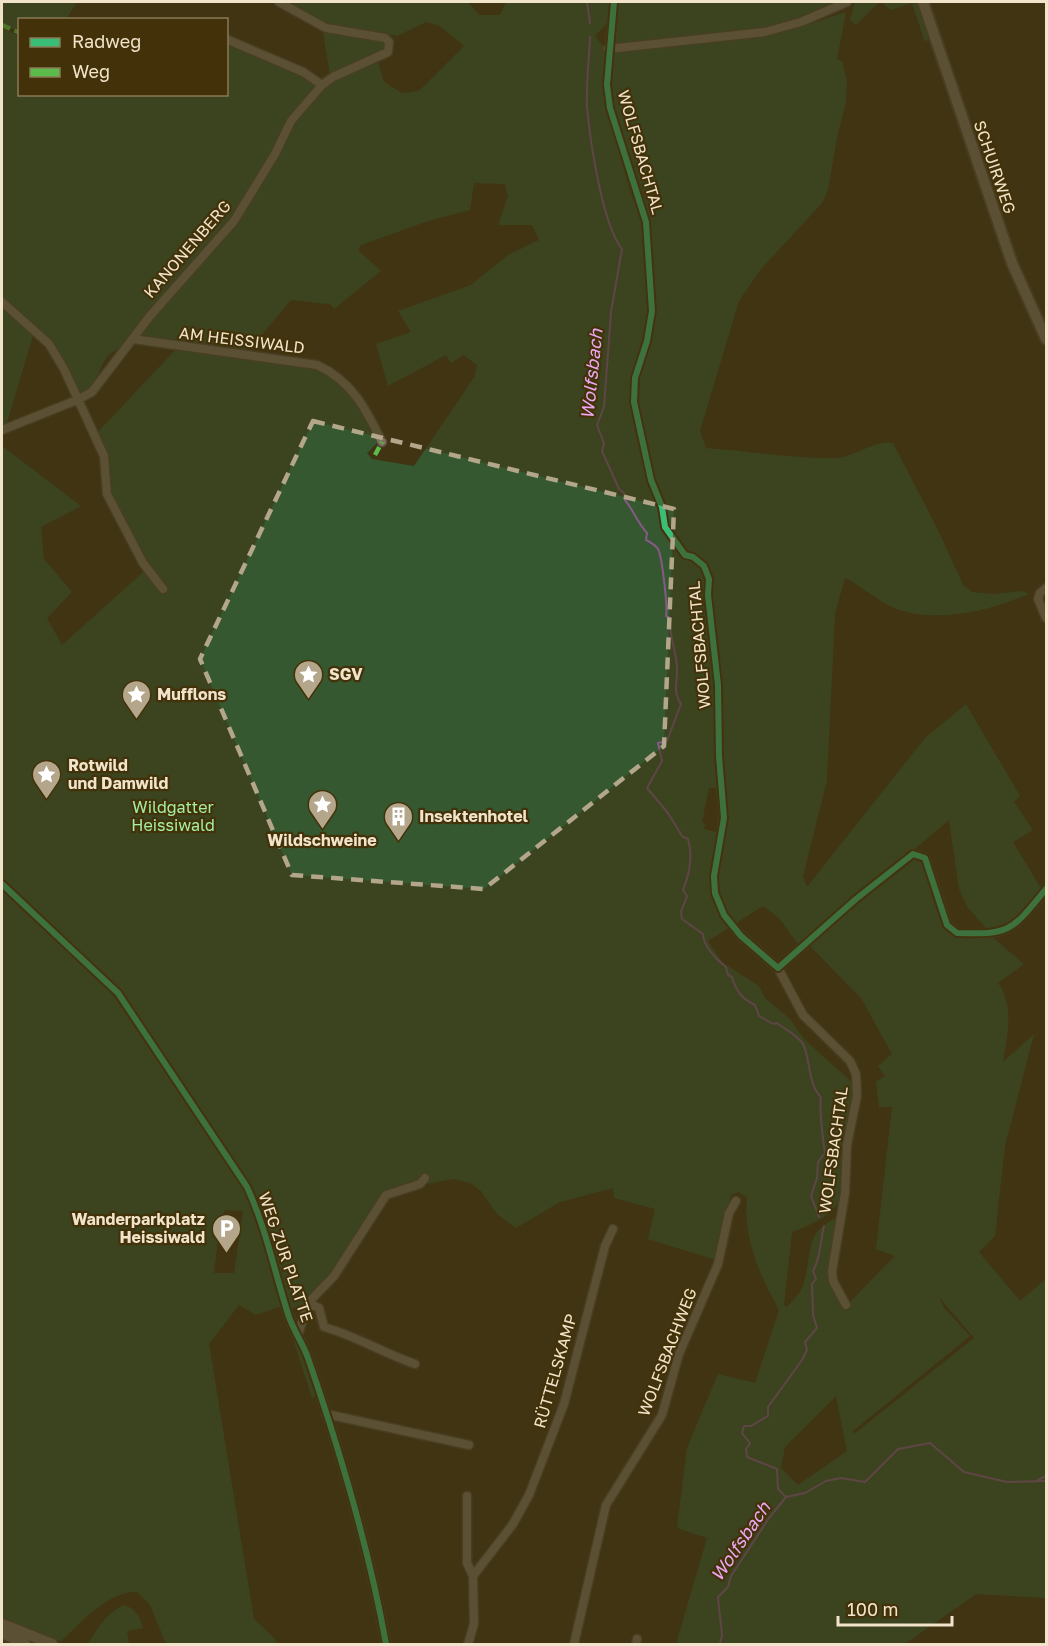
<svg xmlns="http://www.w3.org/2000/svg" width="1048" height="1646" viewBox="0 0 1048 1646" font-family="'Golos Text',sans-serif">
<rect width="100%" height="100%" fill="#403413"/>
<path fill="#355830" fill-rule="evenodd" d="M 2,2 L 77,2 L 68,16 L 70,19 L 20,20 L 19,32 L 2,23 Z
M 285,2 L 468,2 L 479,15 L 500,15 L 506,2 L 612,2 L 607,23 L 595,36 L 605,49 L 603,82 L 625,160 L 624,172 L 633,201 L 645,198 L 612,100 L 610,87 L 612,54 L 616,50 L 765,34 L 801,27 L 846,12 L 837,59 L 842,61 L 847,82 L 846,102 L 837,137 L 828,190 L 822,203 L 761,269 L 739,301 L 700,431 L 706,448 C 747,451 796,459 836,458 C 855,457 876,439 893,443 L 937,528 L 963,585 L 972,592 L 993,594 L 1022,591 L 1029,594 C 989,611 929,626 888,605 C 873,597 860,585 845,578 L 835,613 L 827,780 L 803,876 L 807,887 L 925,738 L 966,704 L 1020,796 L 1014,802 L 1033,830 L 1013,842 L 1042,890 L 1016,918 L 988,930 L 968,908 L 959,889 L 949,820 L 800,947 L 779,918 L 763,906 L 708,941 L 723,963 L 759,986 L 765,998 L 790,1019 L 805,1040 L 853,1083 C 854,1102 848,1184 841,1198 C 832,1216 809,1226 792,1232 L 784,1305 L 787,1307 C 792,1301 800,1294 802,1288 C 814,1257 801,1235 836,1218 L 828,1274 L 844,1308 L 895,1256 L 876,1249 L 892,1107 L 879,1107 L 876,1082 L 885,1076 L 878,1066 L 892,1054 L 861,998 L 808,944 L 910,857 L 921,858 L 949,932 L 990,935 L 1024,964 L 998,983 C 1015,1008 1007,1034 1003,1062 L 1034,1034 L 1005,1146 L 995,1236 L 979,1252 L 1020,1301 L 1046,1279 L 1046,1598 L 976,1594 L 905,1644 L 676,1644 L 707,1538 L 677,1528 L 687,1448 L 718,1374 L 755,1383 L 779,1310 C 760,1275 743,1239 747,1198 L 739,1192 L 731,1195 L 716,1260 L 648,1239 L 655,1209 L 614,1198 L 613,1188 L 560,1202 L 516,1228 L 497,1214 L 481,1191 L 470,1183 L 454,1179 L 384,1192 L 331,1275 L 297,1309 L 282,1306 L 256,1315 L 239,1305 L 209,1344 L 254,1619 L 274,1638 L 277,1644 L 166,1644 L 150,1605 L 137,1592 C 108,1591 82,1622 61,1641 L 2,1618 L 2,446 L 81,506 L 41,527 L 44,559 L 72,592 L 47,618 L 62,645 L 150,566 L 108,492 L 96,434 L 180,345 L 145,339 L 141,335 L 148,323 L 217,243 L 236,227 L 274,165 L 294,123 L 331,81 L 323,32 L 326,26 ZM 426,22 L 440,26 L 464,46 L 419,91 L 402,93 L 384,82 L 376,56 L 386,52 L 386,34 L 397,36 ZM 474,183 L 505,184 L 508,196 L 498,225 L 532,225 L 539,240 L 508,255 L 471,285 L 398,311 L 411,332 L 376,344 L 388,386 L 446,355 L 451,363 L 463,355 L 477,365 L 475,376 L 414,466 L 372,459 L 367,453 L 378,442 C 341,367 321,367 243,357 L 291,300 L 330,304 L 334,309 L 381,271 L 358,250 L 361,245 L 428,221 L 470,210 ZM 725,787 L 728,805 L 724,834 L 704,829 L 705,823 L 702,822 L 709,788 ZM 225,1210 L 243,1211 L 234,1273 L 214,1273 L 220,1222 ZM 939,1297 L 974,1338 L 854,1434 L 853,1431 L 970,1336 L 944,1308 ZM 836,1396 L 847,1451 L 798,1485 L 781,1468 L 785,1447 Z
M 617,2 L 841,2 L 799,20 L 764,29 L 613,45 L 611,41 L 616,27 Z
M 855,2 L 879,2 L 856,25 L 850,20 Z
M 881,2 L 918,2 L 930,37 L 925,42 L 912,3 L 891,10 Z
M 2,28 L 19,36 L 20,94 L 226,94 L 227,43 L 314,81 L 317,88 L 285,124 L 271,153 L 233,218 L 182,272 L 121,348 C 92,358 108,381 80,394 L 58,355 L 2,299 Z
M 2,305 L 34,332 L 6,426 L 2,428 Z
M 294,1342 L 298,1342 L 316,1396 L 312,1398 Z
M 125,1605 C 136,1610 140,1616 143,1628 L 127,1631 L 129,1644 L 88,1644 C 96,1630 109,1610 125,1605 Z"/>
<g fill="none" stroke-linecap="round" stroke-linejoin="round">
<path stroke="#875986" stroke-width="2" d="M 587,2 L 590,23
M 590,37 C 589,60 586,84 587,107 C 590,140 602,224 622,249 L 611,312 L 604,407 L 597,425 L 604,443 L 602,451 L 619,489 L 624,493 L 625,500 C 634,511 637,522 647,533 L 646,540 C 650,542 656,546 658,549 C 662,556 668,608 666,616 L 670,618 C 669,636 676,650 677,667 C 678,681 672,691 681,704 L 667,741 L 658,743 L 662,761 L 647,788 L 668,813 L 682,836 L 688,839 C 693,856 690,873 683,890 L 687,896 L 681,912 L 682,919 L 703,934 C 703,946 717,960 726,967 L 728,975 L 732,977 C 736,991 742,999 755,1005 L 759,1016 L 773,1024 L 777,1023 C 786,1030 797,1035 803,1044 C 810,1057 808,1085 821,1097 C 819,1108 823,1141 825,1153 L 818,1162 L 817,1178 L 811,1196 L 819,1217
M 1038,1480 L 1046,1476
M 786,1497 L 778,1489 L 777,1469 L 747,1457 L 746,1449 L 750,1443 L 742,1433 L 744,1426 L 751,1426 L 768,1416 L 768,1407 L 802,1360 L 807,1350 L 805,1342 L 817,1328 L 813,1315 L 812,1284 L 816,1279 L 813,1271 C 821,1257 820,1242 824,1226
M 786,1497 L 805,1493 L 826,1481 L 841,1478 L 865,1482 L 898,1449 L 930,1443 L 964,1472 L 1007,1482 L 1046,1481
M 720,1644 L 722,1635 L 718,1597 L 728,1587 L 731,1576 L 769,1518 L 786,1497"/>
<defs>
<path id="minor" d="M 614,2 L 607,85 L 610,108 L 646,222 L 652,311 L 647,341 L 635,378 L 634,402 L 651,480 L 662,507 L 665,527 L 685,555 L 693,557 L 704,566 L 709,579 L 708,595 L 718,685 L 719,756 L 724,818 L 714,876 L 715,893 L 724,915 L 741,936 L 778,968 L 803,1015 L 850,1061 L 856,1074 L 857,1096 L 847,1145 L 845,1193 L 832,1271 L 833,1281 L 846,1305
M 226,39 L 303,72 L 322,85
M 608,49 L 765,32 L 801,22 L 847,2
M 2,302 L 49,344 L 64,369 L 104,456 L 107,494 L 143,563 L 163,589
M 133,339 L 317,365 C 352,381 366,409 382,442
M 2,430 L 77,400 L 92,392 L 150,316 L 234,221 L 275,154 L 291,121 L 322,85 L 333,77 L 388,52 L 389,42 L 385,38 L 326,28 L 279,2
M 1046,588 L 1040,593 L 1038,599 L 1046,618
M 2,884 L 118,993 L 247,1187 C 266,1228 275,1274 289,1317 C 294,1331 303,1344 308,1358 C 340,1451 369,1548 386,1644
M 778,968 L 856,899 L 913,854 L 925,858 L 947,925 L 957,933 C 1012,935 1012,930 1046,889
M 308,1303 L 319,1308 L 324,1327 C 356,1336 383,1353 415,1364
M 298,1335 L 308,1303 L 334,1276 L 386,1195 L 420,1184 L 425,1178
M 326,1414 L 469,1445
M 467,1496 L 467,1563 L 473,1576
M 468,1644 L 474,1624 L 473,1576 L 513,1524 L 529,1495 L 564,1404 L 605,1246 L 613,1229
M 574,1644 L 606,1505 L 662,1415 L 679,1354 L 718,1264 L 729,1213 L 736,1201
M 636,1644 L 637,1639"/>
<path id="major" d="M 923,2 L 1012,263 L 1046,339
M 2,1624 L 52,1644
M 2,1633 L 25,1644"/>
</defs>
<use href="#minor" stroke="#534a36" stroke-width="11"/>
<use href="#major" stroke="#534a36" stroke-width="14"/>
<use href="#minor" stroke="#7c725e" stroke-width="8"/>
<use href="#major" stroke="#7f715e" stroke-width="10"/>
<path stroke="#5cbc4b" stroke-width="4.5" stroke-dasharray="9 4.5" stroke-linecap="butt" d="M 2,25 L 20,33
M 375,455 L 382,442"/>
<defs>
<path id="cycleway" d="M 614,2 L 607,85 L 610,108 L 646,222 L 652,311 L 647,341 L 635,378 L 634,402 L 651,480 L 662,507 L 665,527 L 685,555 L 693,557 L 704,566 L 709,579 L 708,595 L 718,685 L 719,756 L 724,818 L 714,876 L 715,893 L 724,915 L 741,936 L 778,968 L 856,899 L 913,854 L 925,858 L 947,925 L 957,933 C 1012,935 1012,930 1046,889
M 2,884 L 118,993 L 247,1187 C 266,1228 275,1274 289,1317 C 294,1331 303,1344 308,1358 C 340,1451 369,1548 386,1644"/>
</defs>
<use href="#cycleway" stroke="#433209" stroke-width="10"/>
<use href="#cycleway" stroke="#3abd76" stroke-width="6"/>
</g>
<path d="M0 0H1048V1646H0ZM 313,421 L 674,509 L 664,746 L 484,889 L 292,875 L 200,659 Z" fill="#403413" fill-opacity=".55" fill-rule="evenodd"/>
<path fill="none" stroke="#b3a68a" stroke-width="4.5" stroke-dasharray="12 8" stroke-linejoin="round" d="M 313,421 L 674,509 L 664,746 L 484,889 L 292,875 L 200,659 Z"/>
<defs>
<symbol id="sight-pin" viewBox="-11 -11 22 30"><path d="M0 17L-7.5 6A9.5 9.5 0 1 1 7.5 6Z" fill="#b3a68a" stroke="#433209"/><path d="M0-6L1.8-2.2L6-1.7L2.9 1.2L3.7 5.4L0 3.3L-3.7 5.4L-2.9 1.2L-6-1.7L-1.8-2.2Z" fill="#fff"/></symbol>
<symbol id="building-pin" viewBox="-11 -11 22 30"><path d="M0 17L-7.5 6A9.5 9.5 0 1 1 7.5 6Z" fill="#b3a68a" stroke="#433209"/><path d="M-4-6H4V6H1V3H-1V6H-4ZM-2.5-4.3h1.7v1.8h-1.7ZM.8-4.3h1.7v1.8H.8ZM-2.5-1h1.7V.8h-1.7ZM.8-1h1.7V.8H.8Z" fill="#fff"/></symbol>
<symbol id="parking-pin" viewBox="-11 -11 22 30"><path d="M0 17L-7.5 6A9.5 9.5 0 1 1 7.5 6Z" fill="#b3a68a" stroke="#433209"/><path d="M-3.5-5.5H1a3.5 3.5 0 0 1 0 7H-1V5.5H-3.5ZM-1-3.4V-.6H.8a1.4 1.4 0 0 0 0-2.8Z" fill="#fff"/></symbol>
</defs>
<g fill-rule="evenodd">
<use href="#sight-pin" x="292" y="658" width="33" height="45"/>
<use href="#sight-pin" x="120" y="678" width="33" height="45"/>
<use href="#sight-pin" x="30" y="758" width="33" height="45"/>
<use href="#sight-pin" x="306" y="788" width="33" height="45"/>
<use href="#building-pin" x="382" y="800" width="33" height="45"/>
<use href="#parking-pin" x="210" y="1212" width="33" height="45"/>
</g>
<g text-anchor="middle" dominant-baseline="central" stroke-width="4.5" stroke-linejoin="round" paint-order="stroke">
<g font-size="16" fill="#f1e4ca" stroke="#433209">
<text transform="translate(641 152) rotate(74)">WOLFSBACHTAL</text>
<text transform="translate(995 167) rotate(71)">SCHUIRWEG</text>
<text transform="translate(187 249) rotate(-49)">KANONENBERG</text>
<text transform="translate(242 340) rotate(7)">AM HEISSIWALD</text>
<text transform="translate(699 645) rotate(-95)">WOLFSBACHTAL</text>
<text transform="translate(833 1150) rotate(-82)">WOLFSBACHTAL</text>
<text transform="translate(286 1257) rotate(71)">WEG ZUR PLATTE</text>
<text transform="translate(667 1352) rotate(-69)">WOLFSBACHWEG</text>
<text transform="translate(555 1371) rotate(-74)">RÜTTELSKAMP</text>
</g>
<g font-size="16" font-weight="bold" fill="#f1e4ca" stroke="#433209" text-anchor="start">
<text x="329" y="674">SGV</text>
<text x="157" y="694">Mufflons</text>
<text x="68" y="765">Rotwild<tspan x="68" dy="18">und Damwild</tspan></text>
<text x="419" y="816">Insektenhotel</text>
<text x="322" y="840" text-anchor="middle">Wildschweine</text>
<text x="205" y="1219" text-anchor="end">Wanderparkplatz<tspan x="205" dy="18">Heissiwald</tspan></text>
</g>
<g font-size="16" fill="#a2efa3" stroke="#433209">
<text x="173" y="807">Wildgatter<tspan x="173" dy="18">Heissiwald</tspan></text>
</g>
<g font-size="18" font-style="italic" fill="#eda6f1" stroke="#433209">
<text transform="translate(591 374) rotate(-84)">Wolfsbach</text>
<text transform="translate(740 1541) rotate(-56)">Wolfsbach</text>
</g>
</g>
<rect width="1048" height="1646" fill="none" stroke="#f1e4ca" stroke-width="6"/>
<rect x="18" y="18" width="210" height="78" fill="#433209" stroke="#897956" stroke-width="1.5"/>
<rect x="30" y="38" width="30" height="9" fill="#3abd76" stroke="#897956" stroke-width="1.5"/>
<text x="72" y="48" font-size="18" fill="#f1e4ca">Radweg</text>
<rect x="30" y="68" width="30" height="9" fill="#5cbc4b" stroke="#897956" stroke-width="1.5"/>
<text x="72" y="78" font-size="18" fill="#f1e4ca">Weg</text>
<path d="M838 1616v9h114v-9" fill="none" stroke="#f1e4ca" stroke-width="3"/>
<text x="847" y="1616" font-size="18" fill="#f1e4ca" stroke="#433209" stroke-width="4.5" paint-order="stroke">100 m</text>
</svg>
